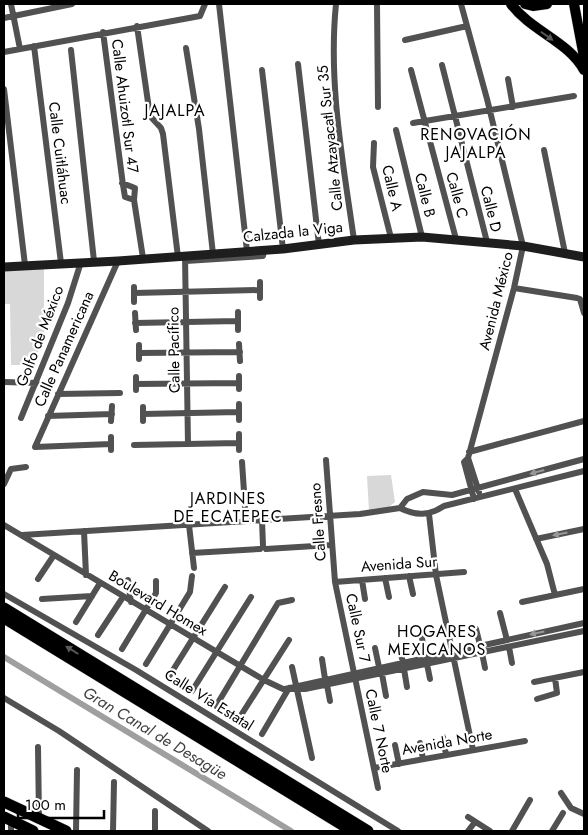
<svg xmlns="http://www.w3.org/2000/svg" width="588" height="835" viewBox="0 0 588 835" font-family="Jost,sans-serif">
<rect width="100%" height="100%" fill="#fff"/>
<path fill="#d8d8d8" d="M 44,266 L 44,333 L 34,365 L 11,365 L 10,304 L 4,304 L 4,269 Z
M 391,475 L 395,502 L 389,507 L 369,511 L 367,476 Z"/>
<g fill="none" stroke-linecap="round" stroke-linejoin="round">
<path stroke="#9f9f9f" stroke-width="6" d="M 4,657 L 291,831"/>
<defs>
<path id="primary" d="M 511,4 C 531,31 568,41 584,70
M 525,4 L 533,6 L 547,4
M 574,4 L 584,57"/>
<path id="highway" d="M 4,608 L 368,831
M 4,618 L 352,831
M 4,802 L 66,831
M 4,817 L 33,831"/>
</defs>
<use href="#primary" stroke="#dbdbdb" stroke-width="11"/>
<use href="#highway" stroke="#dbdbdb" stroke-width="12"/>
<path stroke="#515151" stroke-width="6" d="M 11,4 L 20,49
M 219,4 L 247,251
M 336,4 C 328,83 343,162 354,240
M 377,4 L 378,107
M 461,4 L 487,99 L 523,246 L 514,288 L 468,458 L 464,462 L 474,499
M 4,18 L 72,4
M 137,26 L 150,116 L 161,128 L 163,134 L 178,257
M 103,32 L 123,185 L 125,197 L 134,200
M 405,40 L 467,26
M 34,46 L 61,263
M 186,48 L 199,129 L 213,254
M 71,50 L 94,261
M 4,52 L 200,16 L 205,4
M 298,64 L 319,245
M 442,65 L 487,242
M 262,70 L 283,249
M 411,70 L 456,239
M 508,79 L 513,107
M 4,89 L 25,265
M 413,123 L 574,96
M 396,130 L 422,237
M 374,143 L 373,167 L 391,238
M 544,150 L 565,253
M 122,183 L 135,188 L 134,200 L 143,258
M 185,256 L 188,444
M 186,261 L 263,256 L 264,250
M 134,287 L 134,302
M 514,288 L 577,298 L 580,299 L 584,313
M 134,293 L 260,290
M 260,298 L 260,282
M 238,312 L 238,330
M 135,313 L 136,330
M 135,323 L 238,321
M 239,344 L 240,361
M 139,345 L 139,359
M 139,353 L 240,352
M 239,376 L 239,389
M 4,382 L 37,383
M 136,384 L 239,383
M 136,390 L 136,377
M 58,394 L 120,393
M 143,407 L 143,421
M 143,414 L 239,412
M 48,416 L 112,414
M 21,418 L 68,303 L 81,262
M 239,420 L 239,404
M 111,421 L 112,406
M 239,434 L 239,450
M 111,437 L 111,450
M 111,444 L 35,447 L 118,261
M 134,445 L 239,443
M 469,452 L 584,421
M 468,458 L 479,492
M 326,460 L 335,582 L 378,788
M 242,462 L 246,521
M 4,484 L 11,469 L 26,467
M 515,489 L 547,564 L 555,595
M 400,508 L 407,499 L 423,492 L 452,495 L 584,459
M 400,508 C 416,516 429,516 444,506 L 584,471
M 429,514 L 436,575 L 473,750
M 262,520 L 263,546
M 4,525 L 264,680 L 283,689 L 305,689 L 584,631
M 189,525 L 194,568
M 84,531 L 86,575
M 22,535 L 360,514 L 400,508
M 536,539 L 584,529
M 266,549 L 331,545
M 192,553 L 260,549
M 409,576 L 413,594
M 385,578 L 389,597
M 38,579 L 54,555
M 128,580 L 131,602
M 362,580 L 365,599
M 335,582 L 464,572
M 4,594 L 136,670 L 398,831
M 42,599 L 92,596
M 522,602 L 584,589
M 500,613 L 507,640
M 76,622 L 100,583
M 476,629 L 480,645
M 98,635 L 123,597
M 422,638 L 425,657
M 399,647 L 403,662
M 509,647 L 512,663
M 375,648 L 379,667
M 122,649 L 156,593 L 156,581
M 482,653 L 485,668
M 322,659 L 325,679
M 146,664 L 190,592 L 192,576
M 427,664 L 430,679
M 292,667 L 312,758
M 404,669 L 407,687
M 382,674 L 386,696
M 168,678 L 225,587
M 534,682 L 584,672
M 327,685 L 330,701
M 285,689 L 584,623
M 192,691 L 251,597
M 4,698 L 59,731 L 208,831
M 537,699 L 557,693 L 555,678
M 216,706 L 278,603 L 292,600
M 238,720 L 289,640
M 262,734 L 289,688
M 443,737 L 446,755
M 420,743 L 423,759
M 395,745 L 399,764
M 38,747 L 39,818
M 374,768 L 525,741
M 561,793 L 571,808 L 584,814
M 468,817 L 490,831
M 11,831 L 11,821
M 76,831 L 77,770
M 113,831 L 114,782
M 155,831 L 155,811
M 468,831 L 475,822
M 512,831 L 530,800
M 552,831 L 563,813"/>
<path stroke="#1e1e1e" stroke-width="9" d="M 4,267 L 118,261 L 283,249 L 354,240 L 422,237 L 523,246 L 584,257"/>
<use href="#primary" stroke="#000" stroke-width="10"/>
<use href="#highway" stroke="#000" stroke-width="11"/>
</g>
<defs><path id="oneway-solid" d="M-6-.8H1V-3.2L6.5 0L1 3.2V.8H-6Z" transform="scale(1.25)"/></defs>
<g fill="#595959">
<use href="#oneway-solid" transform="translate(547 36) rotate(35)"/>
<use href="#oneway-solid" transform="translate(72 650) rotate(-148)"/>
</g>
<g fill="#979797">
<use href="#oneway-solid" transform="translate(537 472) rotate(165)"/>
<use href="#oneway-solid" transform="translate(560 534) rotate(169)"/>
<use href="#oneway-solid" transform="translate(537 633) rotate(168)"/>
</g>
<g text-anchor="middle" dominant-baseline="central" stroke-width="4.5" stroke-linejoin="round" paint-order="stroke">
<g font-size="15" fill="#000" stroke="#fff">
<text transform="translate(125 106) rotate(83)">Calle Ahuizotl Sur 47</text>
<text transform="translate(330 138) rotate(-96)">Calle Atzayacatl Sur 35</text>
<text transform="translate(60 153) rotate(83)">Calle Cuitláhuac</text>
<text transform="translate(392 188) rotate(77)">Calle A</text>
<text transform="translate(425 195) rotate(76)">Calle B</text>
<text transform="translate(457 195) rotate(75)">Calle C</text>
<text transform="translate(491 209) rotate(76)">Calle D</text>
<text transform="translate(293 232) rotate(-6)">Calzada la Viga</text>
<text transform="translate(496 301) rotate(-76)">Avenida México</text>
<text transform="translate(40 336) rotate(-69)">Golfo de México</text>
<text transform="translate(64 349) rotate(-66)">Calle Panamericana</text>
<text transform="translate(174 350) rotate(-91)">Calle Pacífico</text>
<text transform="translate(318 522) rotate(-94)">Calle Fresno</text>
<text transform="translate(399 564) rotate(-4)">Avenida Sur</text>
<text transform="translate(158 603) rotate(31)">Boulevard Homex</text>
<text transform="translate(358 628) rotate(78)">Calle Sur 7</text>
<text transform="translate(209 700) rotate(32)">Calle Vía Estatal</text>
<text transform="translate(379 731) rotate(78)">Calle 7 Norte</text>
<text transform="translate(447 742) rotate(-10)">Avenida Norte</text>
</g>
<g font-size="16" letter-spacing="1" fill="#000" stroke="#fff">
<text x="175" y="110">JAJALPA</text>
<text x="476" y="134">RENOVACIÓN<tspan x="476" dy="18">JAJALPA</tspan></text>
<text x="228" y="498">JARDINES<tspan x="228" dy="18">DE ECATEPEC</tspan></text>
<text x="437" y="631">HOGARES<tspan x="437" dy="18">MEXICANOS</tspan></text>
</g>
<g font-size="16" font-style="italic" fill="#404040" stroke="#fff">
<text transform="translate(155 733) rotate(31)">Gran Canal de Desagüe</text>
</g>
</g>
<rect width="588" height="835" fill="none" stroke="#000000" stroke-width="10"/>
<path d="M18 810v8h86v-8" fill="none" stroke="#000000" stroke-width="2.5"/>
<text x="25" y="810" font-size="15" fill="#000000" stroke="#ffffff" stroke-width="4" paint-order="stroke">100 m</text>
</svg>
